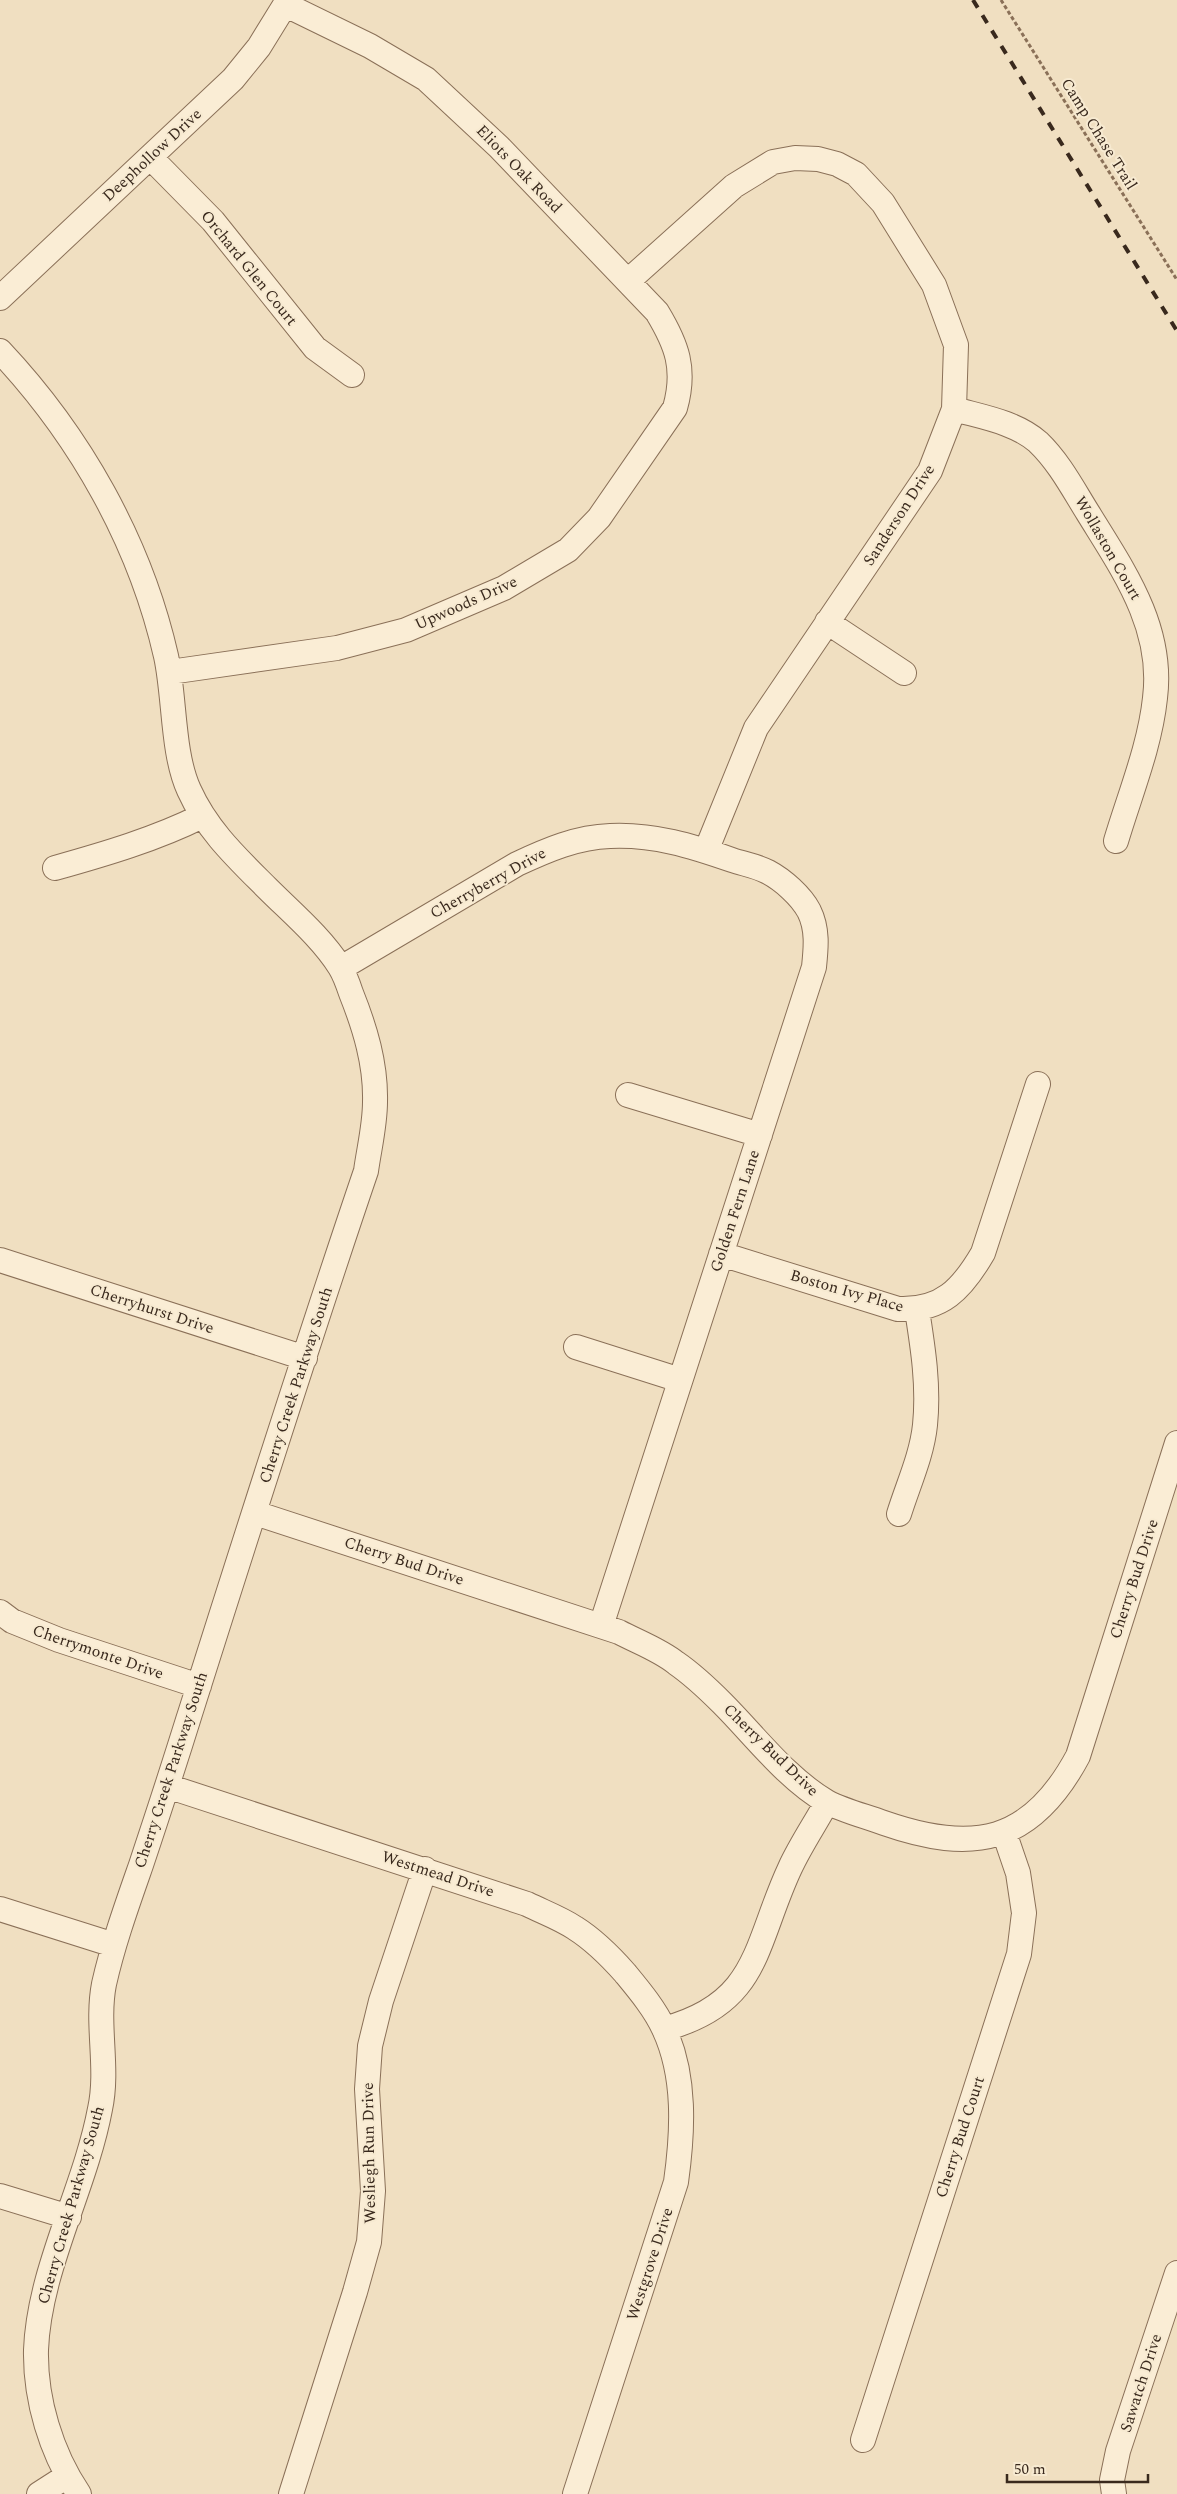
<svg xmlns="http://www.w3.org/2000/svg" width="1177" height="2494" viewBox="0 0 1177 2494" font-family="Spectral,serif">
<rect width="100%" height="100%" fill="#f0dfc1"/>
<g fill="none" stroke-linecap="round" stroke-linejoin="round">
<defs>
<path id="minor" d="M 150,157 L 213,221 L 315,348 L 352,375
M 628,281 L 734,186 L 773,162 L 795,158 L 818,159 L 837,164 L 856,174 L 883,203 L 934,285 L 956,345 L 954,409 L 930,471 L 756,728 L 706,851
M 0,298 L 233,79 L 259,47 L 288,0
M 0,351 C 80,436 140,542 166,656 C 175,697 172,753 189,790 C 207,830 236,857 267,888 C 292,913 321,937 340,967 C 345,975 348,984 351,993 C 365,1028 376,1064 375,1102 C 375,1125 369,1149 366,1171 C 304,1353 246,1537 188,1720 C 173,1768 157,1817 141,1865 C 127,1905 113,1944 104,1984 C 96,2025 109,2068 100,2109 C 85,2189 39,2269 36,2350 C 35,2399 51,2453 79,2494
M 954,409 C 982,417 1015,422 1038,442 C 1059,462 1073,489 1088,513 C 1123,570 1164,627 1155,698 C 1150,746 1130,794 1116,841
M 827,622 L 904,673
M 170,672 L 337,648 L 406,630 L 504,588 L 568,550 L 599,518 L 675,408 C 686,369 677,345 657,312 L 499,147 L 426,79 L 370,46 L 286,5
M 55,868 C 105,854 156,839 202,816
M 341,968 L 517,864 C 547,850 577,837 610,836 C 654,834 692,846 732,860 C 744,864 757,866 768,872 C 783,880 801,896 809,911 C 818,929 816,948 814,967 L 601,1626
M 628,1095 L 760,1135
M 721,1254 L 898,1309 C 942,1311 962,1289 983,1253 L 1038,1084
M 0,1260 L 305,1358
M 576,1347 L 680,1380
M 255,1513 L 619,1632 C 638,1642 660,1650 676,1663 C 692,1674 708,1689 722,1703 C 755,1736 786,1778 827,1802 C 844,1811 865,1816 884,1823 C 973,1854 1031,1844 1078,1756 L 1177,1443
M 899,1514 C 908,1485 922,1455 925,1425 C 929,1386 923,1348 917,1310
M 0,1612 L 12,1621 L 59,1640 L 199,1686
M 167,1786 L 527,1904 C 543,1912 560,1918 575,1928 C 594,1940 610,1956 625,1973 C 639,1990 655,2009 664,2029 C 686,2076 683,2132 676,2182 L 575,2494
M 0,1909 L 114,1945
M 664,2029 C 760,2003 754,1945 790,1868 C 800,1846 815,1824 827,1802
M 0,2196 L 69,2217
M 863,2440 L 1019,1954 L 1024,1913 L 1018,1873 L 1004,1832
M 39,2494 L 67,2476
M 291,2494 L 355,2292 L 369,2242 L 373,2191 L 367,2089 L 370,2046 L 381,2001 L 425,1869
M 1114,2494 L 1112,2480 L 1118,2451 L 1177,2273"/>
</defs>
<use href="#minor" stroke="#8a7058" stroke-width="26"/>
<path stroke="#8a7058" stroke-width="3" stroke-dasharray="4 2.5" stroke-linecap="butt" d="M 1001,0 L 1177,280"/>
<use href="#minor" stroke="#faedd5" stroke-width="24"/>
<path stroke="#39291d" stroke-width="4" stroke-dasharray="9 9" stroke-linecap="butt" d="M 973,0 L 1177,331"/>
</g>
<g text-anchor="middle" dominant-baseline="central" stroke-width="4" stroke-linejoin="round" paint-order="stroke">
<g font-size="16" fill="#39291d" stroke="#f7ead1">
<text transform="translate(1099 134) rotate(58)">Camp Chase Trail</text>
<text transform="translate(152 155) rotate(-43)">Deephollow Drive</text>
<text transform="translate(519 169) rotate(46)">Eliots Oak Road</text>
<text transform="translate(249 268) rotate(51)">Orchard Glen Court</text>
<text transform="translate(899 515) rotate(-57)">Sanderson Drive</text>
<text transform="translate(1108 548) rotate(60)">Wollaston Court</text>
<text transform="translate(466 603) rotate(-24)">Upwoods Drive</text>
<text transform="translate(488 883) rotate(-29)">Cherryberry Drive</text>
<text transform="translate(735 1211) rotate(-72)">Golden Fern Lane</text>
<text transform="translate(847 1291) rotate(16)">Boston Ivy Place</text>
<text transform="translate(152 1309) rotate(18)">Cherryhurst Drive</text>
<text transform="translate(296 1385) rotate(-72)">Cherry Creek Parkway South</text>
<text transform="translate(404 1561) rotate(18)">Cherry Bud Drive</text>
<text transform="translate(1134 1579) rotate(-72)">Cherry Bud Drive</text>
<text transform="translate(98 1652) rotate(19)">Cherrymonte Drive</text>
<text transform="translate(771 1750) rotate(44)">Cherry Bud Drive</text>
<text transform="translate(171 1770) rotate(-72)">Cherry Creek Parkway South</text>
<text transform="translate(438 1874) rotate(18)">Westmead Drive</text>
<text transform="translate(960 2137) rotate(-72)">Cherry Bud Court</text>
<text transform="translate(369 2153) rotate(-91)">Wesliegh Run Drive</text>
<text transform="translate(71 2205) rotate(-74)">Cherry Creek Parkway South</text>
<text transform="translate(650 2264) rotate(-72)">Westgrove Drive</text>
<text transform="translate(1141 2383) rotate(-72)">Sawatch Drive</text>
</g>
</g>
<path d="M1007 2474v8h141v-8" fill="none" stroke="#39291d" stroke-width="2.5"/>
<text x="1014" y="2474" font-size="15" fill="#39291d" stroke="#f7ead1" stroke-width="4" paint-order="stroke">50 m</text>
</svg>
